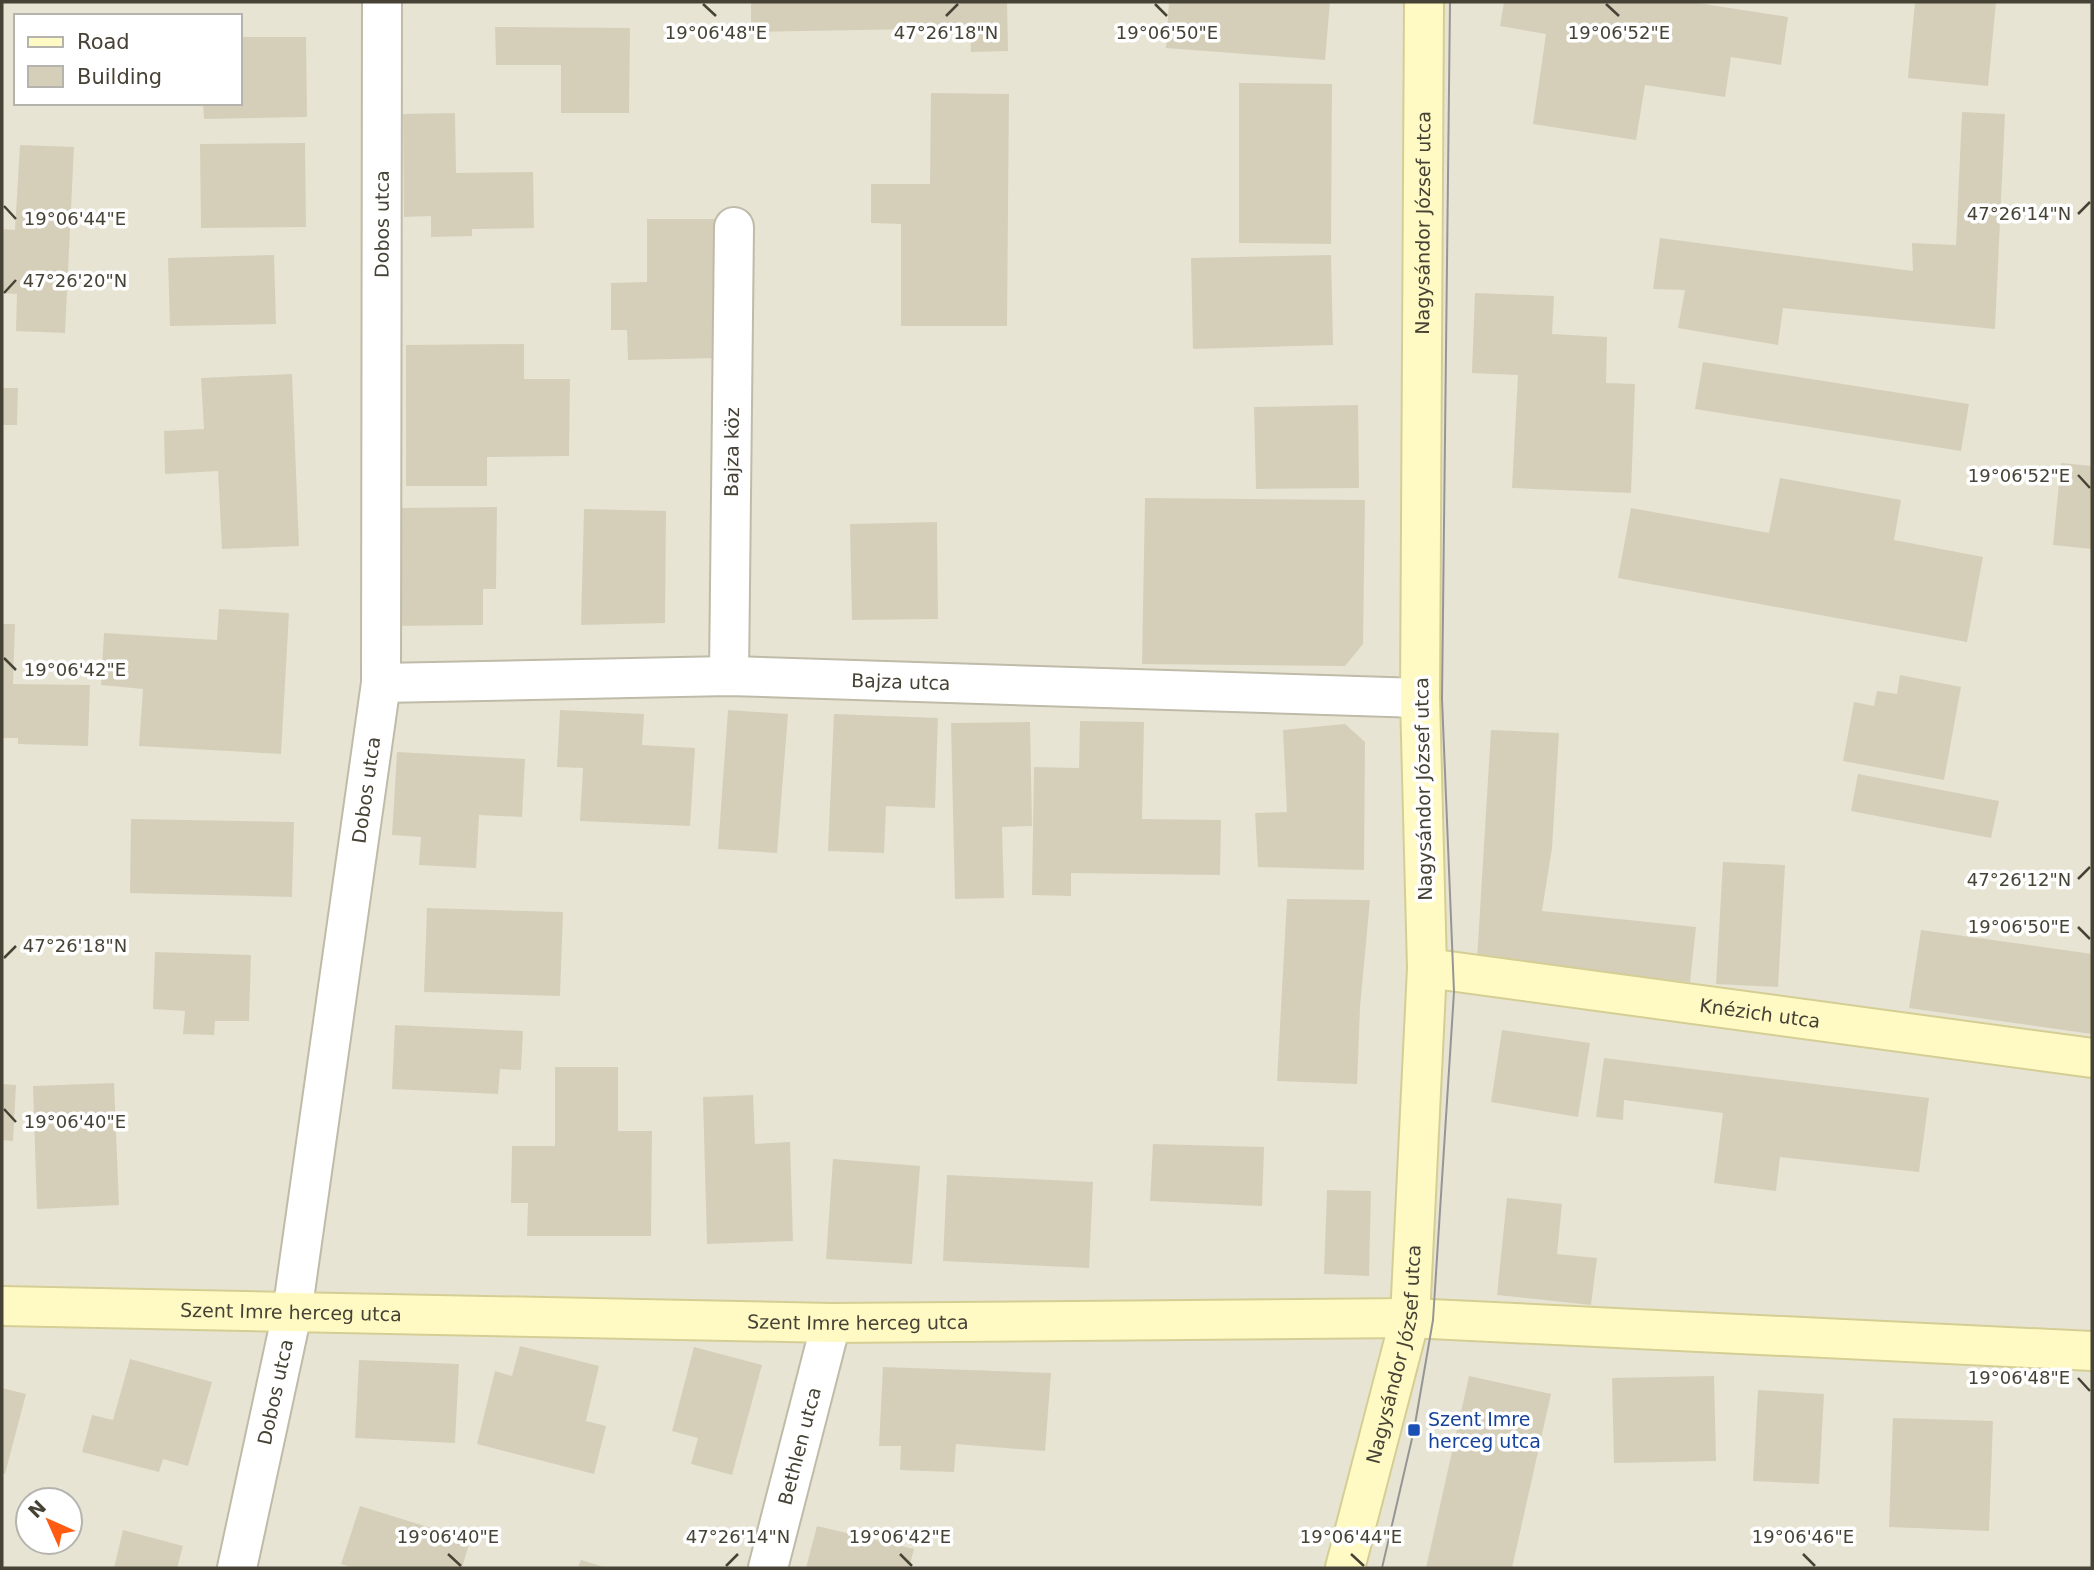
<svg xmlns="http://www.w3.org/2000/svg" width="2094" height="1570" viewBox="0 0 2094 1570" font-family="'DejaVu Sans',sans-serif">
<rect width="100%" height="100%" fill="#f3f1e5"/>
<path fill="#e7e4d3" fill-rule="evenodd" d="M 2,2 L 2092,2 L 2092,1568 L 2,1568 ZM 16,16 L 240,16 L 240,103 L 16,103 ZM 28,1500 L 70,1500 L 70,1542 L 28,1542 Z"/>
<path fill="#d5cfba" d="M 751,2 L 1007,2 L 1008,51 L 971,52 L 970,28 L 751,32 Z
M 1169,2 L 1330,2 L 1325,60 L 1166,48 Z
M 1504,2 L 1691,2 L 1788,17 L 1781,65 L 1731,57 L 1725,97 L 1645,85 L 1636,140 L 1533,124 L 1546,34 L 1500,26 Z
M 1915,2 L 1996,2 L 1988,86 L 1908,78 Z
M 495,27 L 630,28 L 629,113 L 561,113 L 561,65 L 496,65 Z
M 240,37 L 306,37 L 307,117 L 204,119 L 203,103 L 240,103 Z
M 1239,83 L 1332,84 L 1331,244 L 1239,243 Z
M 931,93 L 1009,94 L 1007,326 L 901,326 L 901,224 L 871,223 L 871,184 L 930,184 Z
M 1962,112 L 2005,114 L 1995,329 L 1783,308 L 1778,345 L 1678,328 L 1685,290 L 1653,289 L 1660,238 L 1913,271 L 1912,243 L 1956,245 Z
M 455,113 L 456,173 L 533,172 L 534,228 L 472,229 L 472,236 L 431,237 L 431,216 L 404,217 L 403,114 Z
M 305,143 L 306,227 L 201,228 L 200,144 Z
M 20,145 L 74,147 L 65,333 L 16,331 L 17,294 L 2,293 L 2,229 L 15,230 Z
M 647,219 L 716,219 L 718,358 L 628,360 L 627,330 L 611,330 L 611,283 L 647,282 Z
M 274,255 L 276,324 L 170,326 L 168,258 Z
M 1331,255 L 1333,345 L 1193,349 L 1191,258 Z
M 1475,293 L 1554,296 L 1552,334 L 1607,337 L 1606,383 L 1635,384 L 1631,493 L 1512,488 L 1518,375 L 1472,373 Z
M 524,344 L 524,379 L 570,379 L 569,456 L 487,457 L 487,486 L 406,486 L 406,345 Z
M 1703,362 L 1969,404 L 1961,451 L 1695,409 Z
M 292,374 L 299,546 L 222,549 L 218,471 L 165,474 L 164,431 L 204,429 L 201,378 Z
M 2,388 L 18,388 L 17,425 L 2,425 Z
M 1358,405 L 1359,488 L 1256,489 L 1254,407 Z
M 2061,463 L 2092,466 L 2092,549 L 2053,545 Z
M 1780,478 L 1901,500 L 1894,540 L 1983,557 L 1967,642 L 1618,578 L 1631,508 L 1769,533 Z
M 1145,498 L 1365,500 L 1363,644 L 1345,666 L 1142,664 Z
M 497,507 L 496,589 L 483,589 L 483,625 L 394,626 L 395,508 Z
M 584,509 L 666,511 L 665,623 L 581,625 Z
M 937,522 L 938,619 L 852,620 L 850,524 Z
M 219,609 L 289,613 L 281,754 L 139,746 L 143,689 L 101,685 L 104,633 L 217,640 Z
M 2,624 L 15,624 L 13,684 L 90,685 L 88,746 L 18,744 L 18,738 L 2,738 Z
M 1900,675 L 1961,687 L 1944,780 L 1843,761 L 1854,702 L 1874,706 L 1877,691 L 1897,694 Z
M 560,710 L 644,714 L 642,745 L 695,748 L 690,826 L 580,821 L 583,768 L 557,767 Z
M 728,710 L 788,714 L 777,853 L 718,849 Z
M 834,714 L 938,718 L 935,808 L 886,806 L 884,853 L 828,851 Z
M 1080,721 L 1144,722 L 1142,819 L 1221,820 L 1220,875 L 1071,873 L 1071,896 L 1032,895 L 1034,767 L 1079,768 Z
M 1030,722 L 1032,826 L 1002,827 L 1004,898 L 955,899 L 951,723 Z
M 1345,724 L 1365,742 L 1364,870 L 1258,867 L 1255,813 L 1287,812 L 1283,730 Z
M 1491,730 L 1559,733 L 1552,848 L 1542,911 L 1696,927 L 1690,982 L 1477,960 Z
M 397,752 L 525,759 L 522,817 L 479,815 L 476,868 L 419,865 L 421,837 L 392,835 Z
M 1858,774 L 1999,801 L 1991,838 L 1851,811 Z
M 131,819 L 294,822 L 292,897 L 130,893 Z
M 1723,862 L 1785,865 L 1778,987 L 1716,984 Z
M 1287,899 L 1370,900 L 1360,1007 L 1357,1084 L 1277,1081 Z
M 427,908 L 563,912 L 560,996 L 424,992 Z
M 1921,930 L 2092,954 L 2092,1034 L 1909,1008 Z
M 155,952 L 251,955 L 249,1021 L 215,1021 L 214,1035 L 183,1034 L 185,1011 L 153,1009 Z
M 395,1025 L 523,1031 L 521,1070 L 500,1069 L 498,1094 L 392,1089 Z
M 1502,1030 L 1590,1043 L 1578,1117 L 1491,1102 Z
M 1604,1058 L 1929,1098 L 1919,1172 L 1780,1157 L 1776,1191 L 1714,1183 L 1723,1113 L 1624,1100 L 1623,1120 L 1596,1117 Z
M 555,1067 L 618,1067 L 618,1131 L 652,1131 L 651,1236 L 527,1236 L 528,1203 L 511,1203 L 512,1146 L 555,1146 Z
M 114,1083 L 119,1205 L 37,1209 L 33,1086 Z
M 2,1084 L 16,1085 L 13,1141 L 2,1140 Z
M 753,1095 L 755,1144 L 790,1142 L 793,1241 L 707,1244 L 703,1097 Z
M 1153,1144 L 1264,1147 L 1262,1206 L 1150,1201 Z
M 833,1159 L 920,1166 L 912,1264 L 826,1259 Z
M 947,1175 L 1093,1182 L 1089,1268 L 943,1261 Z
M 1327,1190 L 1371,1191 L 1369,1276 L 1324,1274 Z
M 1507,1198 L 1562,1204 L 1557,1254 L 1597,1258 L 1591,1305 L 1497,1295 Z
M 520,1346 L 599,1366 L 586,1421 L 606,1426 L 594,1474 L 477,1444 L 495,1371 L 512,1376 Z
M 694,1347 L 762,1365 L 732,1475 L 691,1464 L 698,1438 L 672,1431 Z
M 130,1359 L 212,1382 L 188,1466 L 163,1459 L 159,1472 L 82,1452 L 92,1415 L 113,1420 Z
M 359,1360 L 459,1364 L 455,1443 L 355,1438 Z
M 883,1367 L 1051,1373 L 1045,1451 L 956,1444 L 954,1472 L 900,1470 L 901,1446 L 879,1446 Z
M 1469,1376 L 1551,1394 L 1512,1568 L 1426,1568 Z
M 1714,1376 L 1716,1461 L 1614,1463 L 1612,1378 Z
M 2,1388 L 26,1394 L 5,1474 L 2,1473 Z
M 1758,1390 L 1824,1394 L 1819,1484 L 1753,1481 Z
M 1893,1418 L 1993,1421 L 1989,1531 L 1889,1527 Z
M 360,1506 L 470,1540 L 462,1568 L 355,1568 L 341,1564 Z
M 817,1526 L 914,1549 L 909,1568 L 806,1568 Z
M 123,1530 L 183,1546 L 177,1568 L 114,1568 Z
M 581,1560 L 607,1568 L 578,1568 Z"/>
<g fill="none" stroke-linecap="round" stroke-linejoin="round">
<defs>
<g id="street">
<path id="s1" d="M 729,676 L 734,227"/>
<path id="s2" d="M 381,683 L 729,676 L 1420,698"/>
<path id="s3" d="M 237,1568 L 292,1313 L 381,683 L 382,2"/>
<path id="s4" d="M 768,1568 L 831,1323"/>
</g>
<g id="secondary">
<path id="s5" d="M 1427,968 L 2092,1058"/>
<path id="s6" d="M 2,1306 L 831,1323 L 1410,1318 L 2092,1351"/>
<path id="s7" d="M 1345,1568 L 1410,1318 L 1427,968 L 1420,698 L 1424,2"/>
</g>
</defs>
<use href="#street" stroke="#bfbba8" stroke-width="42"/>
<use href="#secondary" stroke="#d5ce94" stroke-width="42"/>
<use href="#street" stroke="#fff" stroke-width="38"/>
<use href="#secondary" stroke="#fffac4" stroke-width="38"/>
<path stroke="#959595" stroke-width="2" d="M 1382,1568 L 1414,1430 L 1433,1320 L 1454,992 L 1442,699 L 1450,2"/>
</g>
<path fill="none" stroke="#464235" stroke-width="2.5" d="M 703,4 L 716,16M 1155,4 L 1167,16M 1606,4 L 1619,16M 946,16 L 958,4M 4,206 L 16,219M 2078,214 L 2090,202M 4,293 L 16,280M 2078,475 L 2090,488M 4,658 L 16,670M 2078,879 L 2090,867M 2078,927 L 2090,939M 4,958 L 16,946M 4,1109 L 16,1122M 2078,1378 L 2090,1391M 448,1554 L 461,1566M 900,1554 L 912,1566M 1351,1554 L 1364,1566M 1803,1554 L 1815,1566M 726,1566 L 738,1554"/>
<rect fill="#1a4fb4" stroke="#fff" stroke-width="2.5" x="1407" y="1423" width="14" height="14" rx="3.5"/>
<g text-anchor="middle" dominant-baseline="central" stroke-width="7" stroke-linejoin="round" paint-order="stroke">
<g font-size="19" fill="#464235" stroke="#fff">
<text stroke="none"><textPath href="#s7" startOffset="1354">Nagysándor József utca</textPath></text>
<text stroke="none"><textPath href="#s3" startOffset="1356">Dobos utca</textPath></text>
<text stroke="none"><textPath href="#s1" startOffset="224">Bajza köz</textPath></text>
<text stroke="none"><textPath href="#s2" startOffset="520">Bajza utca</textPath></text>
<text transform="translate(1423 789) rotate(-91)">Nagysándor József utca</text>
<text stroke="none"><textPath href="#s3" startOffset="789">Dobos utca</textPath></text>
<text stroke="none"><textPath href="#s5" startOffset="336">Knézich utca</textPath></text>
<text stroke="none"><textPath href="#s6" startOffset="289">Szent Imre herceg utca</textPath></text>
<text stroke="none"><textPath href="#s6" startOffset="856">Szent Imre herceg utca</textPath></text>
<text stroke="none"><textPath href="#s7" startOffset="220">Nagysándor József utca</textPath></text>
<text stroke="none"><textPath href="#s3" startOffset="180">Dobos utca</textPath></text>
<text stroke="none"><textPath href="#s4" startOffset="126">Bethlen utca</textPath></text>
</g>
<g font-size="19" fill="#164399" stroke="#fff" text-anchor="start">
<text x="1428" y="1419">Szent Imre<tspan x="1428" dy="22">herceg utca</tspan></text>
</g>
</g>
<g font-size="18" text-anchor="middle" fill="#464235" stroke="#fff" stroke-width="7" stroke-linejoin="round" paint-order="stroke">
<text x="716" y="39">19°06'48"E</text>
<text x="1167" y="39">19°06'50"E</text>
<text x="1619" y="39">19°06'52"E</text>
<text x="946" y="39">47°26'18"N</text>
<text x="2019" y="220">47°26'14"N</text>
<text x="75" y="225">19°06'44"E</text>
<text x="75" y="287">47°26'20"N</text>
<text x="2019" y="482">19°06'52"E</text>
<text x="75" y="676">19°06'42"E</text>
<text x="2019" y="886">47°26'12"N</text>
<text x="2019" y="933">19°06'50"E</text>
<text x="75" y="952">47°26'18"N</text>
<text x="75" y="1128">19°06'40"E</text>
<text x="2019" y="1384">19°06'48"E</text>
<text x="738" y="1543">47°26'14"N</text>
<text x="448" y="1543">19°06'40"E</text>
<text x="900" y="1543">19°06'42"E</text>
<text x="1351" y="1543">19°06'44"E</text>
<text x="1803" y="1543">19°06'46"E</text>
</g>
<rect width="2094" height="1570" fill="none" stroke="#464235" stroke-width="7"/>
<rect x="14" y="14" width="228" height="91" fill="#ffffff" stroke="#b5b3ae" stroke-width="2"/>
<rect x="28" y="37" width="35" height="10" fill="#fffac4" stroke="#b5b3ae" stroke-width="2"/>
<text x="77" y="49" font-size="21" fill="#464235">Road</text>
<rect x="28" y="66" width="35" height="21" fill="#d5cfba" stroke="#b5b3ae" stroke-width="2"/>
<text x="77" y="84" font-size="21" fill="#464235">Building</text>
<g transform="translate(49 1521) rotate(315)"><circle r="33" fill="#ffffff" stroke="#b5b3ae" stroke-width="2"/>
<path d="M0-5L12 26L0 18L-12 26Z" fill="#ff5b11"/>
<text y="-10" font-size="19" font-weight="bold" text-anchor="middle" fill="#464235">N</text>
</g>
</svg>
